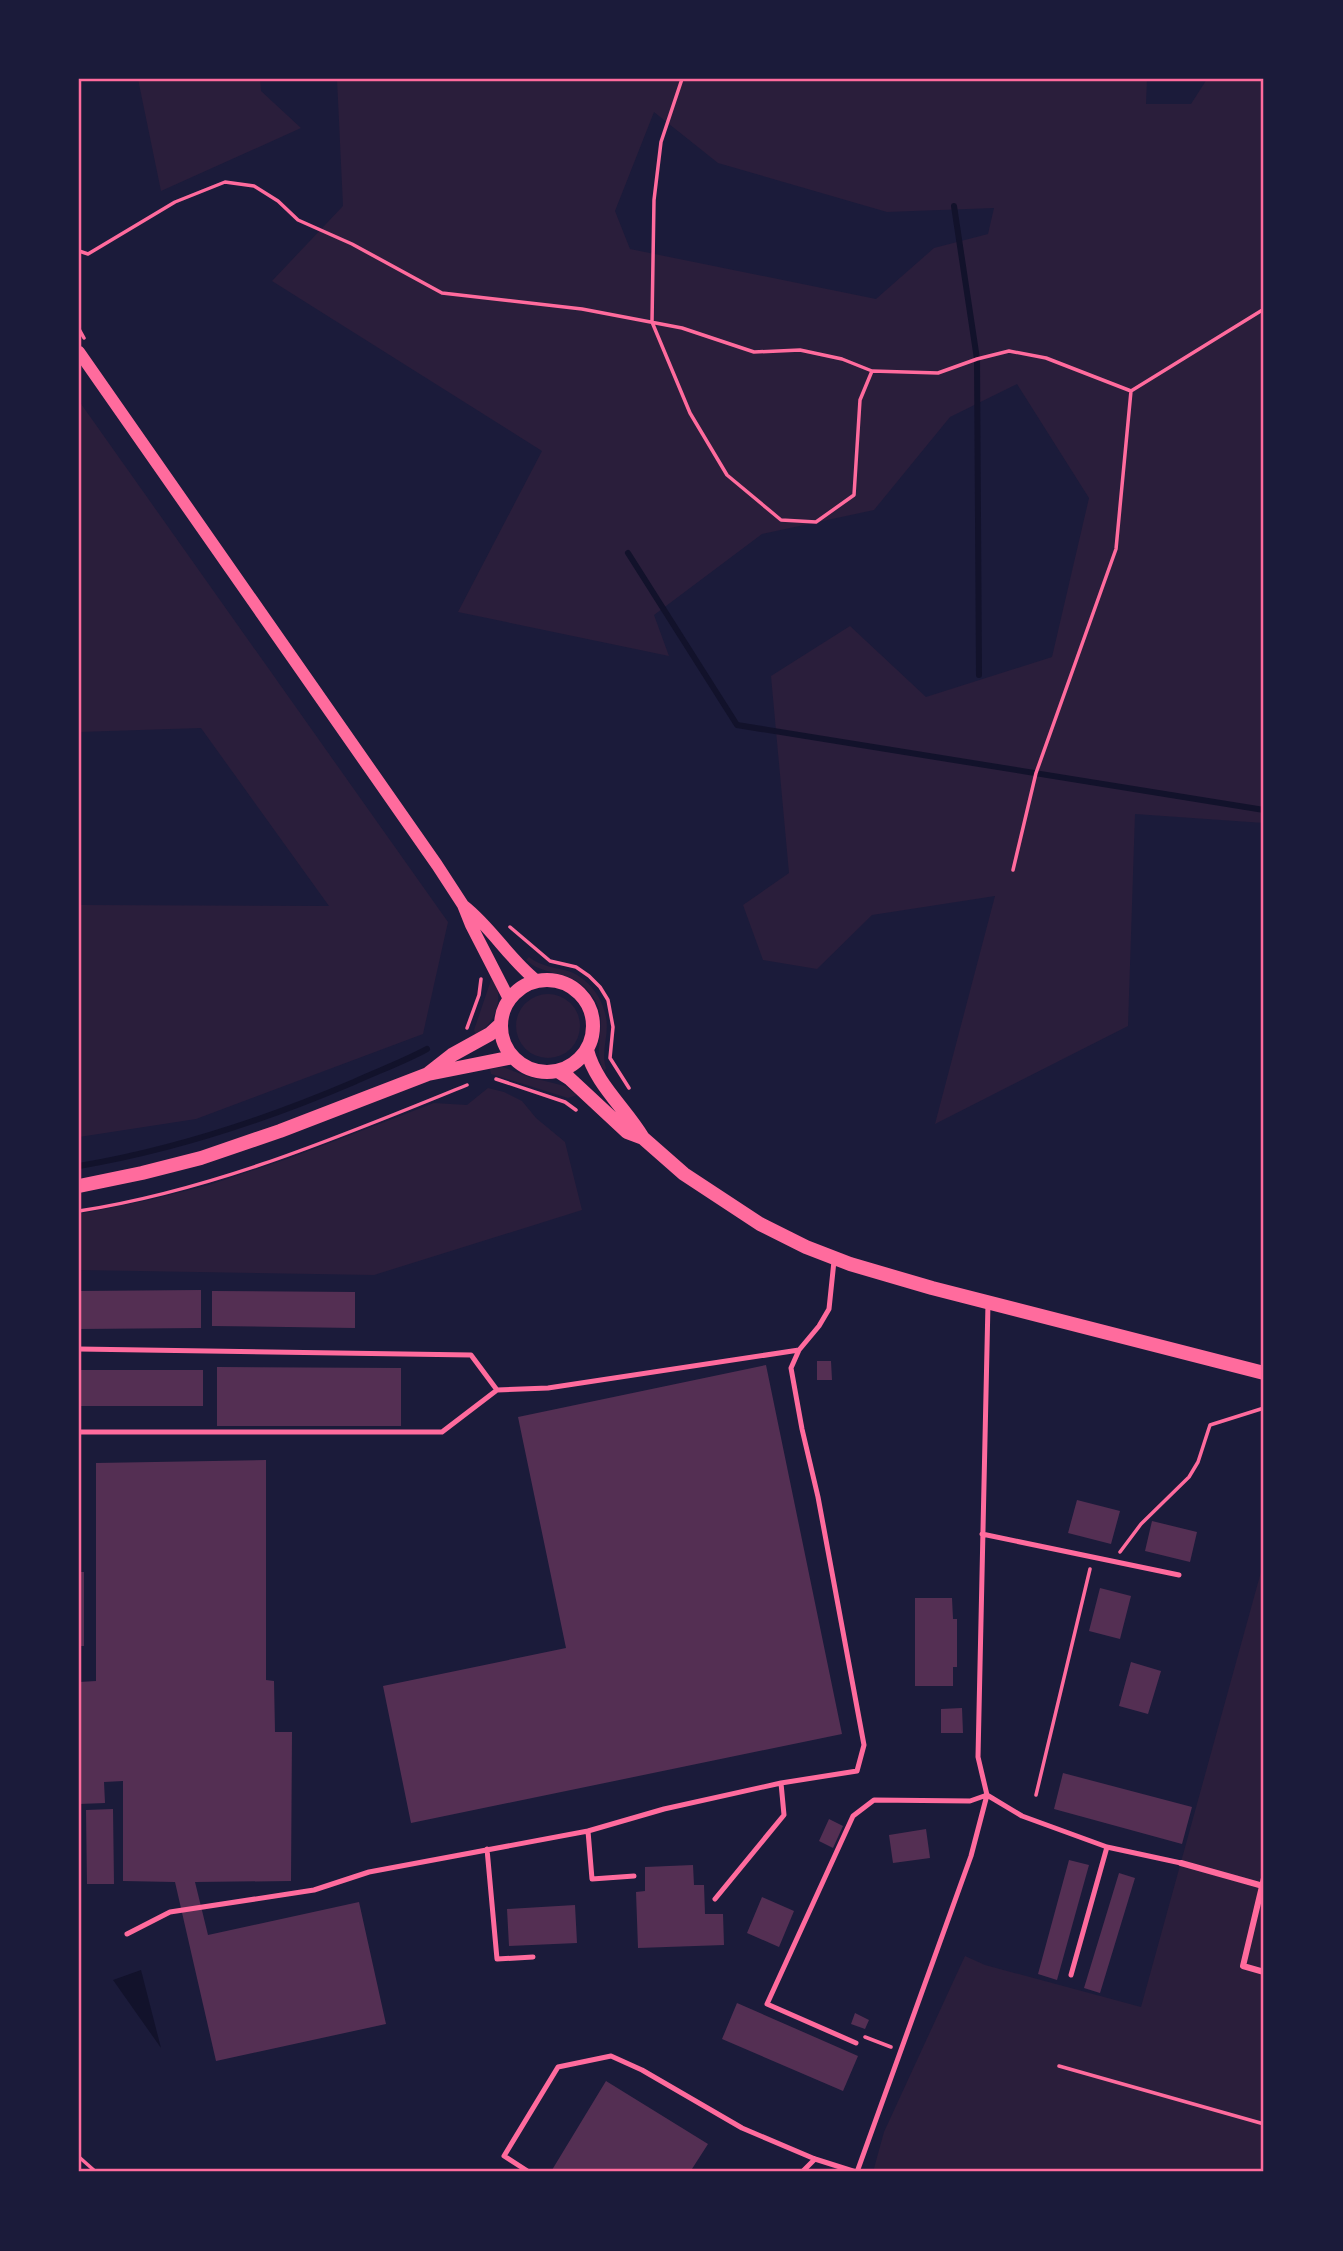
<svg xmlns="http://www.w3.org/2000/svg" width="1343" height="2251" viewBox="0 0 1343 2251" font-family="'Nunito Sans',sans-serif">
<rect width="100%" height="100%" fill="#1b1b3a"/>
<path fill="#2a1e3b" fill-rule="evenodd" d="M 138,79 L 260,79 L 261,91 L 301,128 L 161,191 Z
M 337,79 L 1147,79 L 1146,104 L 1191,104 L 1207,79 L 1264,79 L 1264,823 L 1135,814 L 1128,1026 L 935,1124 L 995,896 L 872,915 L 817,969 L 763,960 L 743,905 L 789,873 L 771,676 L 850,626 L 926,697 L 1052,657 L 1089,498 L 1017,384 L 950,417 L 874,510 L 762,534 L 654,615 L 669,656 L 458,612 L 542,451 L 272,281 L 343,206 ZM 654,112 L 718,163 L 887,212 L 994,208 L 988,234 L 934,248 L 876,299 L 630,249 L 615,211 Z
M 79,401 L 448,922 L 423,1034 L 196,1119 L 79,1137 L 79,905 L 329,906 L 201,728 L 79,732 Z
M 529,957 C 541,967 556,967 571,972 C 588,979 601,996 605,1013 C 611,1032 600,1050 606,1068 L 604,1071 C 588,1041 619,1016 581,984 C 565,971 542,975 526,960 Z
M 495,979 C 503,1002 496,1022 476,1035 L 474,1030 L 491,980 Z
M516 1026a32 32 0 1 1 64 0a32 32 0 1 1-64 0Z
M 503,1067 L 529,1077 L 565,1086 L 577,1095 L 568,1098 L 491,1074 L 490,1069 Z
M 488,1088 L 504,1092 L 522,1101 L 536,1118 L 565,1142 L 582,1210 L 374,1275 L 79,1270 L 79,1214 L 149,1200 L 209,1185 L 290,1158 L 434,1103 L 467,1105 Z
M 1264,1561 L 1264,2172 L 873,2172 L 884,2132 L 965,1956 L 985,1965 L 1141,2007 Z"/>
<path fill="#12122b" d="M 141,1970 L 161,2048 L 113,1980 Z"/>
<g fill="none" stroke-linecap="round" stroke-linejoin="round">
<path stroke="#12122b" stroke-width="6" d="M 954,206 L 977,359 L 979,675
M 628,553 L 737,725 L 1264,810
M 79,1166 C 174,1150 265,1120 354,1082 C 378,1071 403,1062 427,1049"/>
</g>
<path fill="#542f53" d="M 201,1290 L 201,1328 L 79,1329 L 79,1291 Z
M 212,1291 L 355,1292 L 355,1328 L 212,1326 Z
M 817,1361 L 831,1361 L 832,1380 L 817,1380 Z
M 766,1365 L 842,1734 L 411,1823 L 383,1686 L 566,1648 L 518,1417 Z
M 217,1367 L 401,1368 L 401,1426 L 217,1426 Z
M 79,1370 L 203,1370 L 203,1406 L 79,1406 Z
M 266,1460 L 266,1680 L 274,1681 L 275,1732 L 292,1732 L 291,1881 L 195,1882 L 208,1935 L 359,1902 L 386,2024 L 216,2061 L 175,1882 L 123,1881 L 123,1781 L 104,1782 L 105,1803 L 79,1804 L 79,1682 L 96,1681 L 96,1463 Z
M 1077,1500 L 1120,1511 L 1111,1544 L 1068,1533 Z
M 1152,1521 L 1197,1532 L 1190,1562 L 1145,1551 Z
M 79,1572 L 84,1572 L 84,1646 L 79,1646 Z
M 1100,1588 L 1131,1596 L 1120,1639 L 1089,1631 Z
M 915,1598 L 952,1598 L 953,1619 L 957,1619 L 957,1667 L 953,1667 L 953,1686 L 915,1686 Z
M 1131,1662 L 1161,1671 L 1148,1714 L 1119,1706 Z
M 962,1708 L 963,1733 L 941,1733 L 941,1709 Z
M 1063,1773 L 1192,1807 L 1182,1844 L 1054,1809 Z
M 113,1809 L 114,1884 L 87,1884 L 86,1810 Z
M 829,1819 L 843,1826 L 833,1848 L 819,1841 Z
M 926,1829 L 930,1858 L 893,1863 L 889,1835 Z
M 1069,1860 L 1089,1865 L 1057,1980 L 1038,1974 Z
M 693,1865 L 694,1885 L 704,1885 L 705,1914 L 723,1914 L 724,1945 L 638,1948 L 636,1892 L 645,1891 L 645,1867 Z
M 1119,1873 L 1135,1878 L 1100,1993 L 1084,1988 Z
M 762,1897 L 794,1911 L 779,1947 L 747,1933 Z
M 575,1905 L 577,1943 L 509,1946 L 507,1909 Z
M 737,2003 L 858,2056 L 843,2091 L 722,2039 Z
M 855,2013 L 869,2020 L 865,2029 L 851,2024 Z
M 606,2081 L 708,2144 L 690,2172 L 556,2172 L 552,2170 Z"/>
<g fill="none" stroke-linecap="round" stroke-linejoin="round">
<path stroke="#ff6b9d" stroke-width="3.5" d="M 682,79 L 661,142 L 654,200 L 652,322 L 690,413 L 727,475 L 781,520 L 816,522 L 854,495 L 860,400 L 872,371 L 938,373 L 977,359 L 1009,351 L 1046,358 L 1131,391
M 79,251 L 88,254 L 175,202 L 225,182 L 254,186 L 278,201 L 298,220 L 352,244 L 442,293 L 582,309 L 682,328 L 754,352 L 800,350 L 842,359 L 872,371
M 79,329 L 84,338
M 1131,391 L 1264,309
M 1013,870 L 1036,773 L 1116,549 L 1131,391
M 510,927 L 550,961 L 576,967 L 589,976 L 600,987 L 608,1000 L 613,1027 L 610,1058 L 629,1088
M 467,1028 L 479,995 L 481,979
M 496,1079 L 565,1102 L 576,1110
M 79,1211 C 214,1190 341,1136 467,1085
M 1120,1552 L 1141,1524 L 1189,1477 L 1198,1462 L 1210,1425 L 1264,1408
M 1036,1795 L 1090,1569
M 865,2037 L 891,2047
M 1059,2066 L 1264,2124
M 79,2157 L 96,2172"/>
<path stroke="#ff6b9d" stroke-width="5" d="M 79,1349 L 471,1355 L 497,1390
M 79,1432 L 442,1432 L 497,1390 L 548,1388 L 799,1350
M 982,1534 L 1179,1575
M 987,1795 L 1022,1816 L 1107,1847 L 1181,1863
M 588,1831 L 592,1879 L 634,1876
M 487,1849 L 497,1959 L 533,1957
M 715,1899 L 784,1815 L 781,1783
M 127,1934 L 170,1912 L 314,1890 L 369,1872 L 588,1831 L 664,1809 L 781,1783 L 857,1771 L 864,1745 L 818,1497 L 802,1429 L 791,1368 L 799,1350 L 819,1326 L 829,1309 L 834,1261
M 1071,1975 L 1107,1847
M 856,2043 L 767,2004 L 853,1816 L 874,1800 L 970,1801 L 987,1795
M 529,2172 L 504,2156 L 558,2067 L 611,2056 L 642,2070 L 742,2128 L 815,2159 L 856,2172
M 802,2172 L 815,2159
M 857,2172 L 971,1856 L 987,1795 L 978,1757 L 988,1303"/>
<path stroke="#ff6b9d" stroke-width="6" d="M 1181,1863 L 1263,1886
M 1264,1878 L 1243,1966 L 1264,1972"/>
<path stroke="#ff6b9d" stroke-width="12" d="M 79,352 L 437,865 L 463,905 L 471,925 L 509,999
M 464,906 C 492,928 509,959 537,981"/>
<path stroke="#ff6b9d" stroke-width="14" d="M501 1026a46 46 0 1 1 92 0a46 46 0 1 1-92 0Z
M 587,1050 C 595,1083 626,1109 643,1138
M 558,1071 L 569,1078 L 627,1132 L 643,1138 L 684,1174 L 760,1224 L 806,1247 L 850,1264 L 932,1288 L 1264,1373
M 429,1073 L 452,1055 L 490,1034 L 501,1024
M 79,1186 L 142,1173 L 201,1158 L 280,1131 L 428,1074 L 513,1057"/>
</g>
<rect width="1343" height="2251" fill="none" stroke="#1b1b3a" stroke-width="161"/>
<rect x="80" y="80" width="1182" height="2090" fill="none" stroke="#ff6b9d" stroke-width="2.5"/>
</svg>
